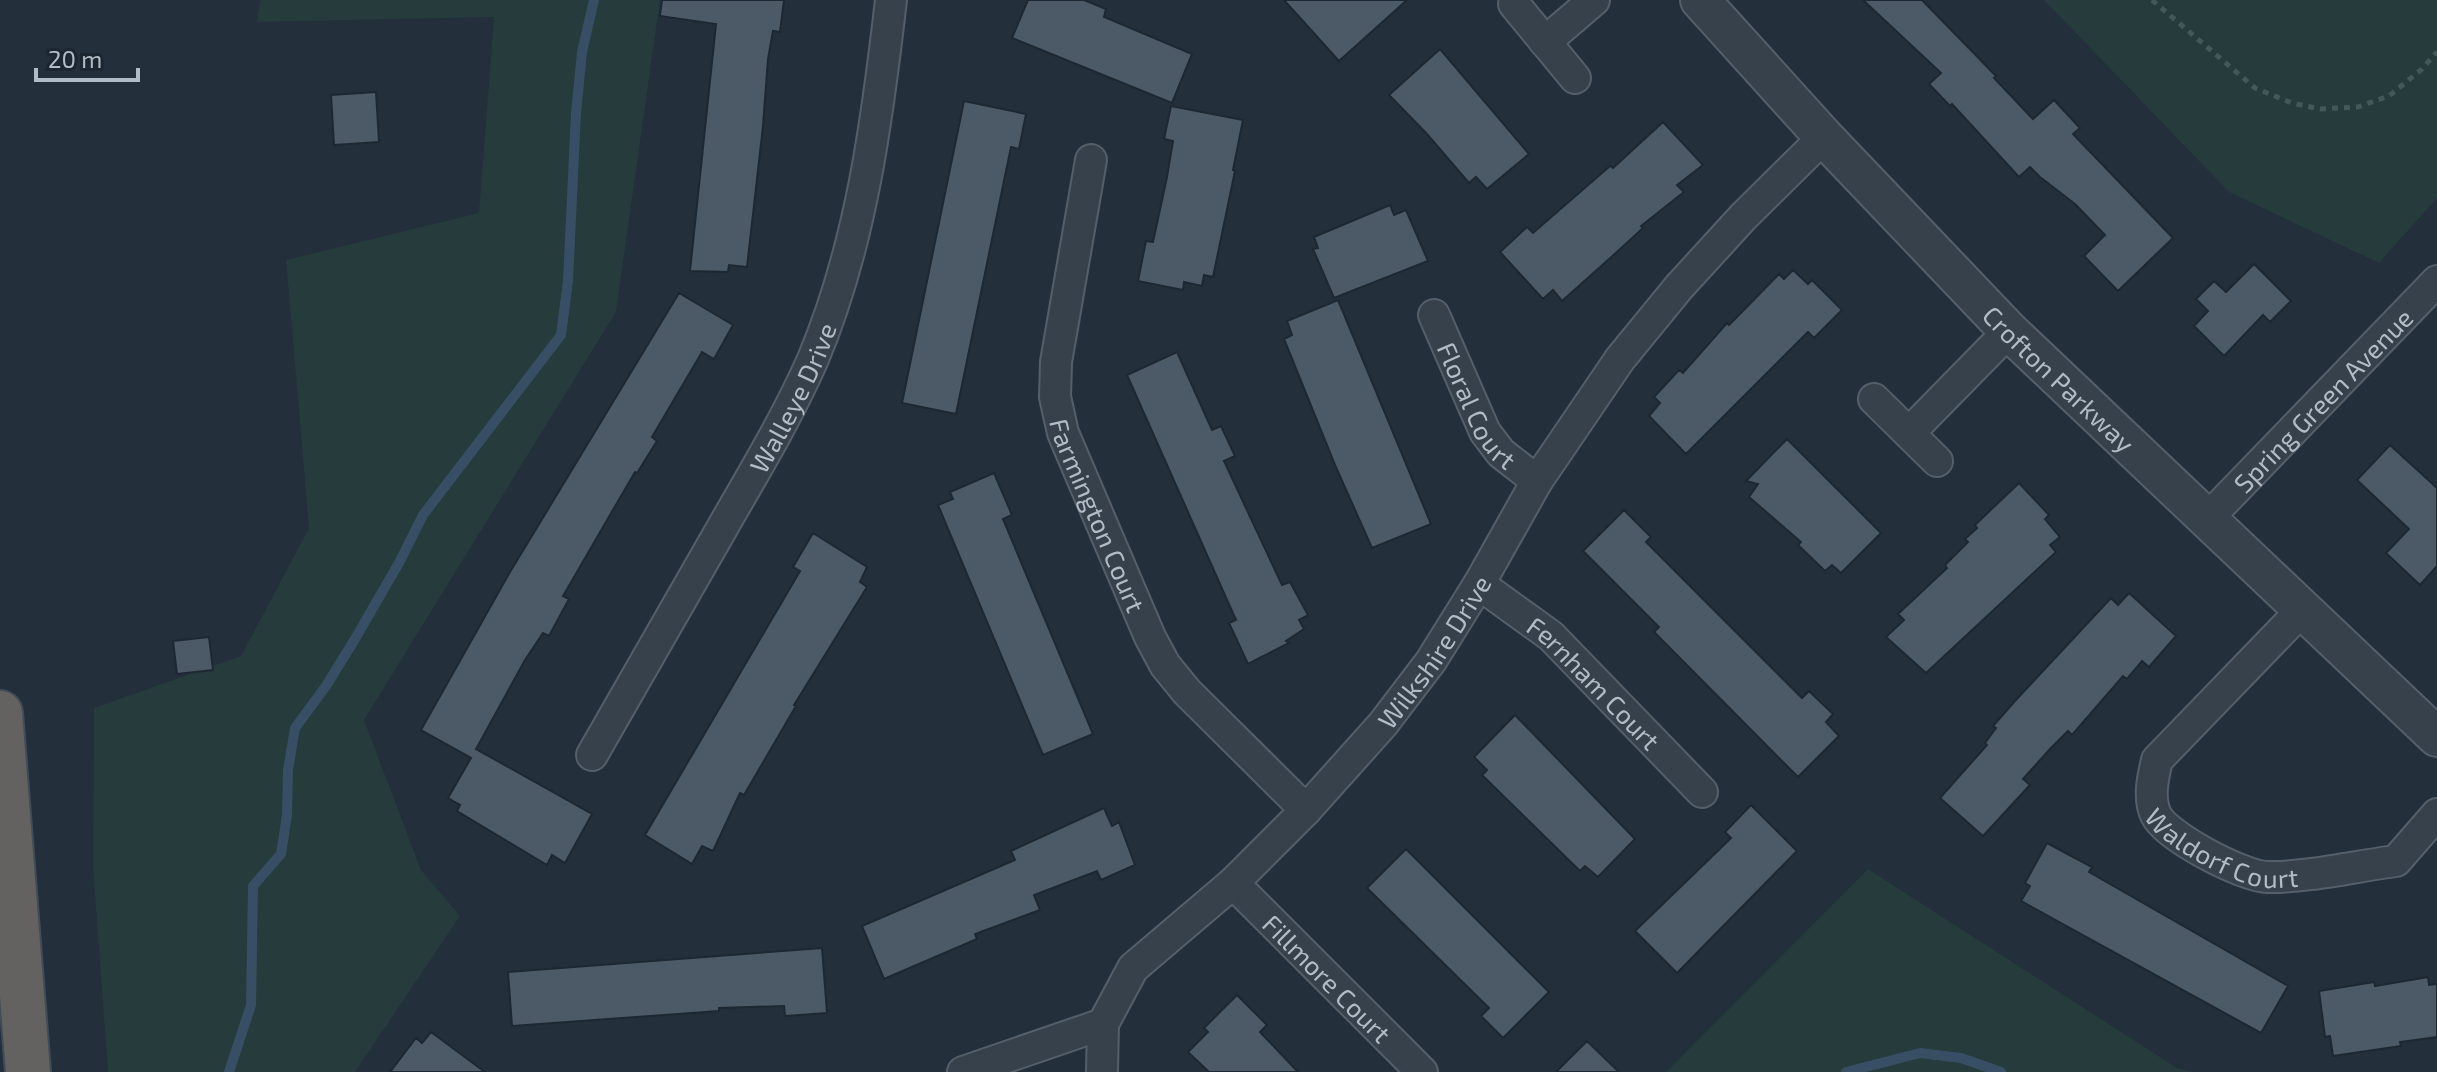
<svg xmlns="http://www.w3.org/2000/svg" width="2437" height="1072" viewBox="0 0 2437 1072" font-family="'Exo 2',sans-serif">
<rect width="100%" height="100%" fill="#232f3b"/>
<path fill="#253b3c" d="M 260,0 L 660,0 L 616,312 L 364,720 L 421,870 L 460,916 L 355,1072 L 108,1072 L 93,868 L 94,708 L 241,656 L 309,528 L 286,260 L 479,213 L 494,17 L 257,22 Z
M 2044,0 L 2437,0 L 2437,198 L 2379,263 L 2229,192 Z
M 1868,869 L 2177,1068 L 2193,1072 L 1666,1072 Z"/>
<g fill="none" stroke-linecap="round" stroke-linejoin="round">
<path stroke="#384e64" stroke-width="10" d="M 229,1072 L 251,1005 L 253,886 L 281,854 L 287,815 L 288,770 L 295,728 L 326,686 L 355,639 L 400,561 L 423,515 L 561,335 L 568,281 L 576,113 L 582,52 L 594,0
M 1846,1072 L 1920,1053 L 1961,1058 L 2001,1072"/>
</g>
<path fill="#4c5a67" stroke="#1e2832" stroke-width="2" d="M 662,0 L 784,0 L 780,32 L 773,31 L 768,59 L 763,126 L 747,267 L 729,265 L 728,272 L 690,271 L 716,24 L 660,16 Z
M 1028,0 L 1084,0 L 1106,9 L 1104,17 L 1192,54 L 1172,103 L 1012,38 Z
M 1284,0 L 1407,0 L 1339,61 Z
M 1863,0 L 1922,0 L 1996,76 L 1994,78 L 2033,119 L 2054,100 L 2080,128 L 2073,134 L 2173,238 L 2118,291 L 2084,256 L 2105,235 L 2075,204 L 2040,177 L 2030,167 L 2019,177 L 1952,104 L 1950,106 L 1929,84 L 1941,73 Z
M 1440,49 L 1529,154 L 1487,189 L 1476,177 L 1469,183 L 1427,134 L 1389,95 Z
M 376,92 L 379,142 L 334,145 L 331,95 Z
M 964,101 L 1026,114 L 1019,149 L 1011,147 L 956,414 L 902,403 Z
M 1171,106 L 1243,120 L 1233,170 L 1235,171 L 1213,277 L 1204,275 L 1202,286 L 1184,282 L 1183,290 L 1138,281 L 1146,241 L 1153,242 L 1167,177 L 1173,141 L 1164,139 Z
M 1663,122 L 1703,165 L 1677,185 L 1684,192 L 1641,226 L 1643,228 L 1618,251 L 1562,301 L 1553,290 L 1543,299 L 1500,252 L 1527,227 L 1533,233 L 1610,166 L 1613,168 Z
M 1390,205 L 1394,215 L 1406,210 L 1428,261 L 1334,298 L 1313,249 L 1318,248 L 1314,237 Z
M 2254,264 L 2291,301 L 2270,322 L 2263,315 L 2224,356 L 2194,326 L 2208,311 L 2196,299 L 2214,281 L 2226,292 Z
M 1793,270 L 1808,284 L 1812,280 L 1842,310 L 1814,338 L 1808,332 L 1686,454 L 1649,416 L 1660,403 L 1654,397 L 1679,370 L 1683,373 L 1727,323 L 1729,325 L 1779,274 L 1784,279 Z
M 679,293 L 733,325 L 714,359 L 702,352 L 652,437 L 657,441 L 637,473 L 635,472 L 563,596 L 569,599 L 549,636 L 543,633 L 525,660 L 476,749 L 592,814 L 565,863 L 552,855 L 547,865 L 457,811 L 460,805 L 448,798 L 471,758 L 421,730 L 510,572 Z
M 1338,300 L 1431,524 L 1372,548 L 1335,465 L 1284,339 L 1292,335 L 1287,321 Z
M 1177,352 L 1212,430 L 1221,426 L 1235,456 L 1224,461 L 1282,585 L 1290,582 L 1308,615 L 1299,620 L 1304,629 L 1286,641 L 1289,643 L 1248,664 L 1229,623 L 1236,620 L 1127,375 Z
M 1787,439 L 1881,533 L 1841,573 L 1832,565 L 1825,571 L 1798,545 L 1801,542 L 1749,497 L 1758,484 L 1746,481 Z
M 2390,445 L 2437,488 L 2437,566 L 2420,585 L 2386,553 L 2409,529 L 2357,480 Z
M 994,473 L 1012,515 L 1003,519 L 1093,734 L 1043,755 L 938,505 L 953,499 L 950,492 Z
M 2019,483 L 2049,515 L 2045,519 L 2060,537 L 2050,545 L 2056,552 L 1926,673 L 1886,637 L 1904,620 L 1898,614 L 1947,568 L 1945,565 L 1968,542 L 1965,539 L 1977,528 L 1975,525 Z
M 1624,510 L 1651,537 L 1646,542 L 1802,698 L 1809,691 L 1833,714 L 1826,722 L 1839,736 L 1798,777 L 1654,632 L 1659,627 L 1583,551 Z
M 813,533 L 867,567 L 860,582 L 867,587 L 794,705 L 796,706 L 744,795 L 740,793 L 713,851 L 702,846 L 692,864 L 645,835 L 800,571 L 793,567 Z
M 2129,593 L 2176,636 L 2149,667 L 2142,661 L 2127,679 L 2123,676 L 2072,735 L 2068,731 L 2050,749 L 2023,779 L 2030,785 L 1983,836 L 1940,798 L 1987,745 L 1985,743 L 1996,728 L 1993,726 L 2015,701 L 2111,598 L 2118,605 Z
M 209,637 L 213,670 L 177,674 L 173,641 Z
M 1515,715 L 1635,839 L 1598,877 L 1585,866 L 1580,871 L 1482,775 L 1487,770 L 1474,757 Z
M 1751,805 L 1797,851 L 1677,973 L 1635,931 L 1731,838 L 1725,832 Z
M 1104,808 L 1112,826 L 1119,822 L 1135,865 L 1101,880 L 1097,871 L 1034,895 L 1040,910 L 975,934 L 977,939 L 884,979 L 862,926 L 1015,860 L 1011,851 Z
M 2047,843 L 2092,867 L 2089,872 L 2288,986 L 2261,1033 L 2021,901 L 2030,886 L 2025,883 Z
M 1406,849 L 1549,992 L 1503,1038 L 1481,1016 L 1489,1008 L 1367,888 Z
M 822,948 L 827,1013 L 785,1016 L 784,1006 L 719,1008 L 719,1011 L 512,1026 L 508,972 Z
M 2428,977 L 2429,985 L 2437,984 L 2437,1037 L 2400,1042 L 2401,1046 L 2333,1056 L 2330,1036 L 2325,1037 L 2319,991 L 2374,982 L 2375,986 Z
M 1237,995 L 1267,1025 L 1260,1032 L 1298,1072 L 1209,1072 L 1188,1052 L 1208,1032 L 1204,1028 Z
M 431,1032 L 485,1072 L 390,1072 L 416,1038 L 422,1043 Z
M 1587,1041 L 1619,1072 L 1556,1072 Z"/>
<g fill="none" stroke-linecap="round" stroke-linejoin="round">
<defs>
<g id="minor">
<path d="M 1514,4 L 1575,78"/>
<path d="M 1545,42 L 1594,0"/>
<path id="s1" d="M 1091,160 L 1056,362 L 1055,397 L 1063,433 L 1150,637 L 1165,665 L 1187,692 L 1306,810"/>
<path id="s2" d="M 1434,315 L 1485,432 L 1501,453 L 1537,481"/>
<path d="M 1874,399 L 1937,461"/>
<path d="M 1909,433 L 2009,331"/>
<path id="s3" d="M 2207,519 L 2437,281"/>
<path id="s4" d="M 1479,584 L 1551,636 L 1702,792"/>
<path id="s5" d="M 2302,610 L 2157,760 C 2153,777 2148,798 2156,815 C 2167,837 2242,876 2267,877 C 2305,878 2357,866 2396,861 L 2437,814"/>
<path id="s6" d="M 592,755 C 635,680 678,605 721,530 C 753,474 787,418 813,359 C 861,245 877,122 891,0"/>
<path id="s7" d="M 1233,883 L 1422,1072"/>
<path id="s8" d="M 963,1072 L 1103,1024 L 1133,968 L 1233,883 L 1306,810 L 1383,724 L 1431,661 L 1479,584 L 1537,481 L 1620,359 L 1679,287 L 1743,217 L 1824,137"/>
<path d="M 1102,1072 L 1103,1024"/>
</g>
<g id="tertiary">
<path id="s9" d="M 1700,0 L 1824,137 L 2009,331 L 2437,737"/>
</g>
<path id="trunk" d="M 0,713 L 28,1072"/>
</defs>
<use href="#minor" stroke="#555f69" stroke-width="34"/>
<use href="#tertiary" stroke="#555f69" stroke-width="42"/>
<use href="#trunk" stroke="#424c56" stroke-width="48"/>
<path stroke="#435859" stroke-width="5" stroke-dasharray="6 6" stroke-linecap="butt" d="M 2152,0 L 2255,88 L 2292,103 L 2320,109 L 2358,107 L 2389,96 L 2422,69 L 2437,52"/>
<use href="#minor" stroke="#37414b" stroke-width="30"/>
<use href="#tertiary" stroke="#37414b" stroke-width="38"/>
<use href="#trunk" stroke="#636260" stroke-width="44"/>
</g>
<g text-anchor="middle" dominant-baseline="central" stroke-width="8" stroke-linejoin="round" paint-order="stroke">
<g font-size="26" fill="#b2bcc7" stroke="#1c2630">
<text stroke="none"><textPath href="#s9" startOffset="522">Crofton Parkway</textPath></text>
<text stroke="none"><textPath href="#s6" startOffset="410">Walleye Drive</textPath></text>
<text stroke="none"><textPath href="#s2" startOffset="100">Floral Court</textPath></text>
<text stroke="none"><textPath href="#s3" startOffset="166">Spring Green Avenue</textPath></text>
<text stroke="none"><textPath href="#s1" startOffset="366">Farmington Court</textPath></text>
<text stroke="none"><textPath href="#s8" startOffset="650">Wilkshire Drive</textPath></text>
<text stroke="none"><textPath href="#s4" startOffset="152">Fernham Court</textPath></text>
<text stroke="none"><textPath href="#s5" startOffset="342">Waldorf Court</textPath></text>
<text stroke="none"><textPath href="#s7" startOffset="134">Fillmore Court</textPath></text>
</g>
</g>
<path d="M36 68v12h102v-12" fill="none" stroke="#b2bcc7" stroke-width="4"/>
<text x="48" y="68" font-size="24" fill="#b2bcc7" stroke="#1c2630" stroke-width="6" paint-order="stroke">20 m</text>
</svg>
